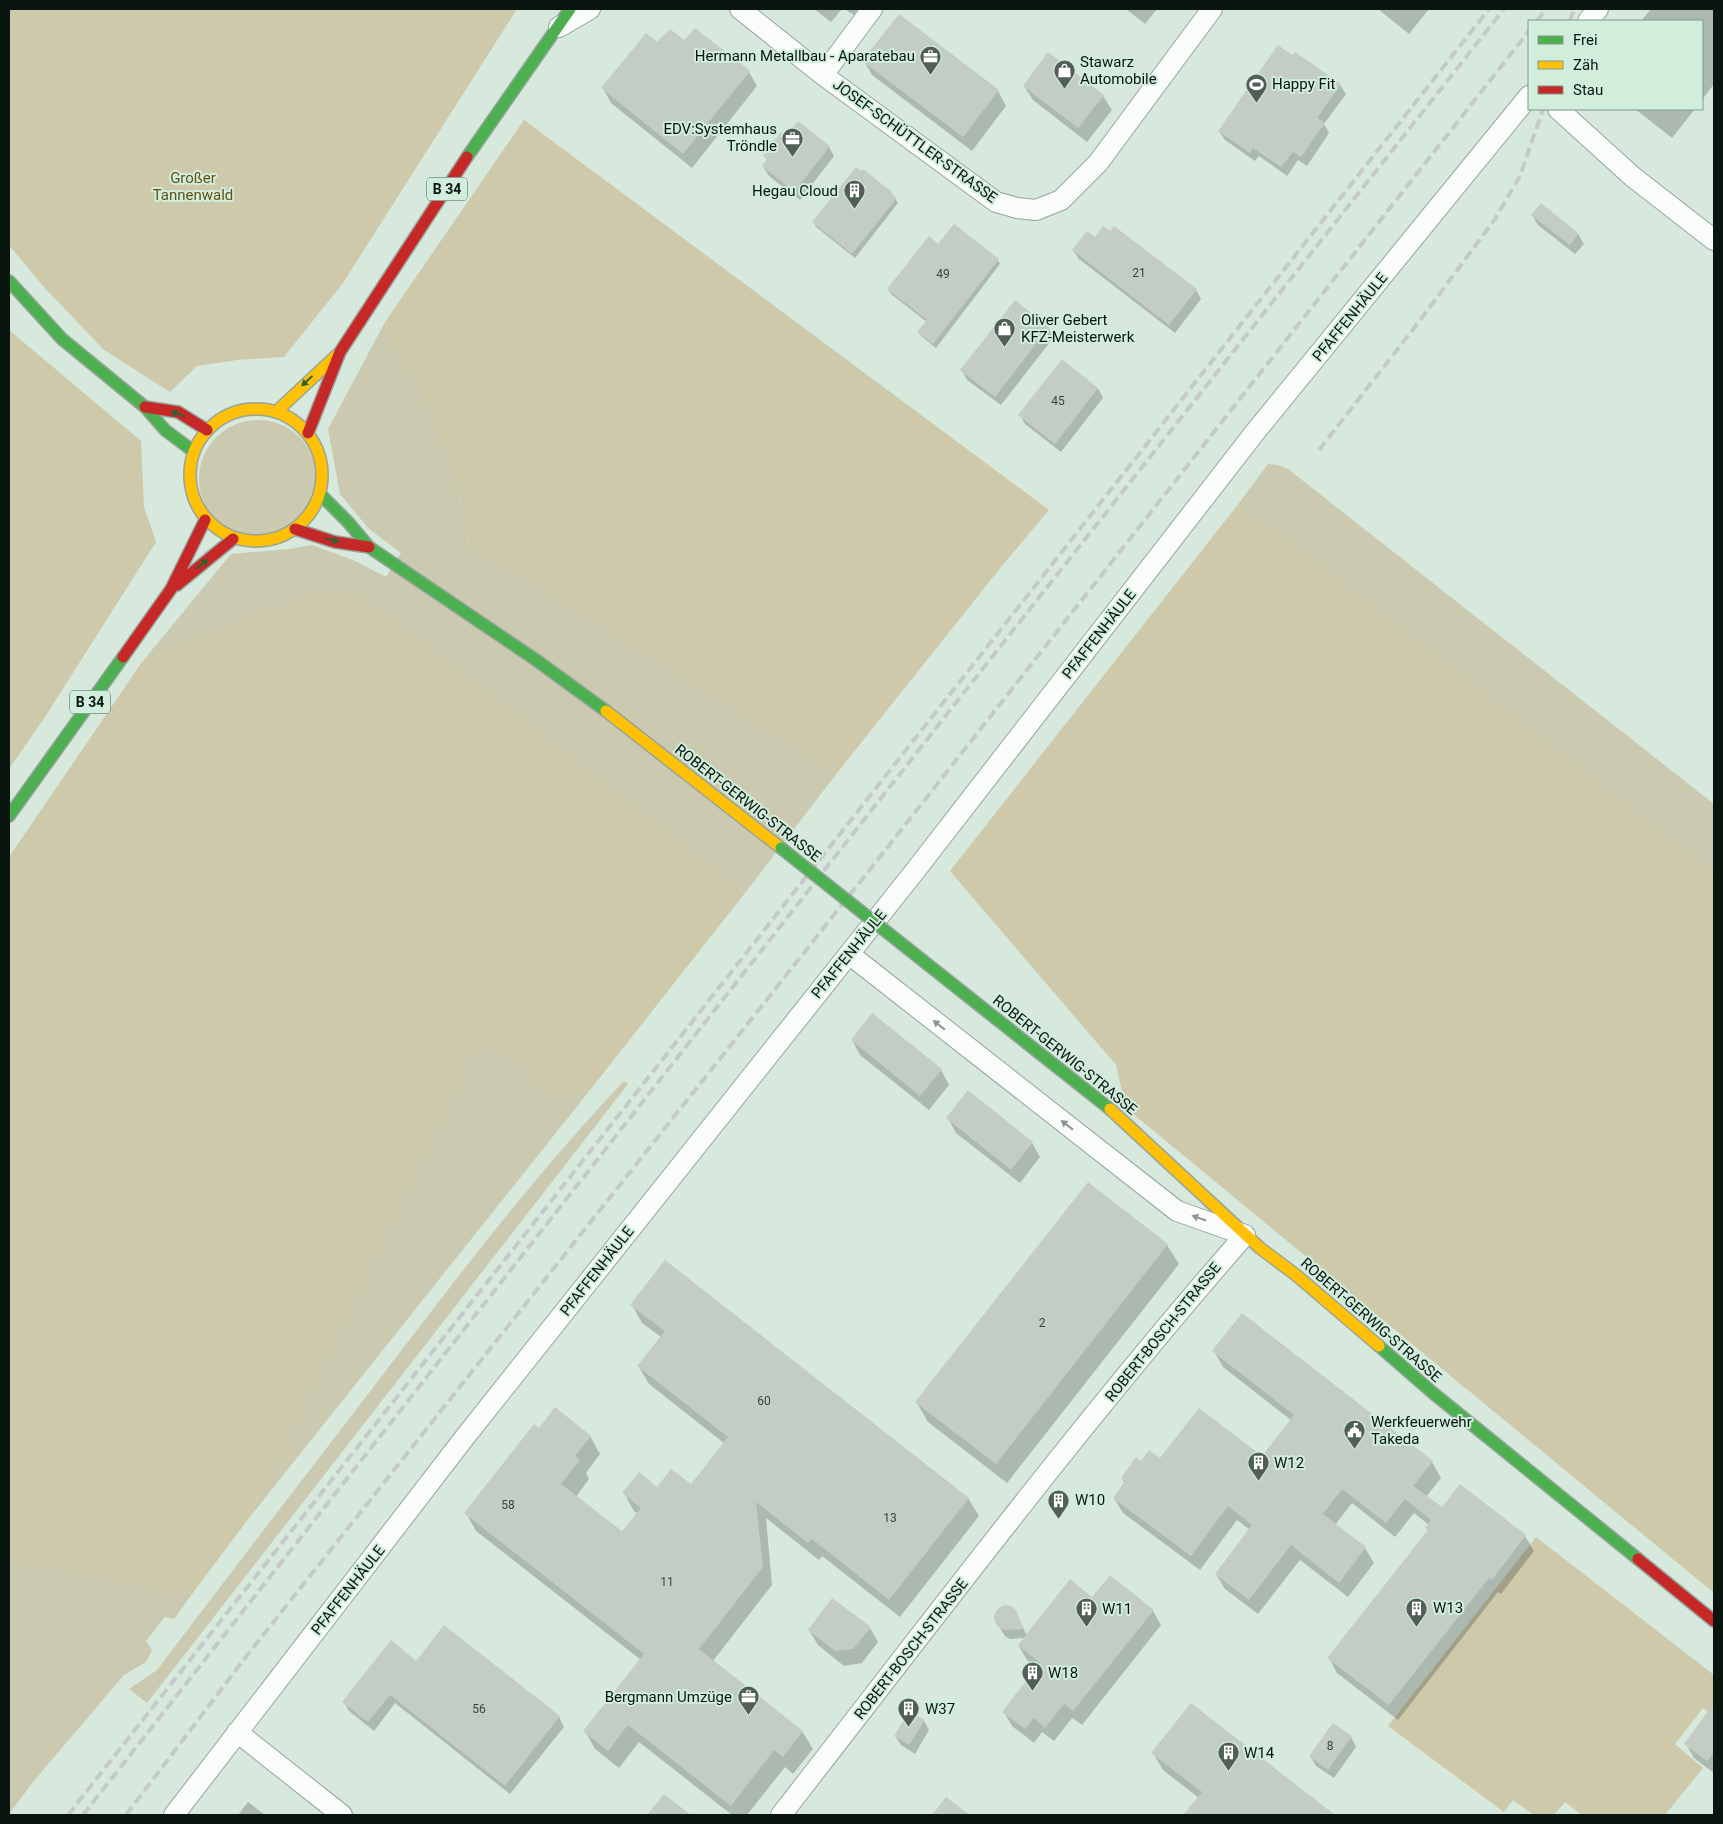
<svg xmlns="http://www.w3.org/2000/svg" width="1723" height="1824" viewBox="0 0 1723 1824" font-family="Roboto,sans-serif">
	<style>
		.green { fill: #cbcab0 }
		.forest { fill: #cdc9aa }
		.shadow { fill: #0003 }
		.building { fill: #c4cdc3 }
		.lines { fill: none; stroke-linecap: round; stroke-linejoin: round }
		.street-casing { stroke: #97a49c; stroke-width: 22 }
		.fast-casing { stroke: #97a49c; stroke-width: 14 }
		.slow-casing { stroke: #97a49c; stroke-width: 14 }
		.jam-casing { stroke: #97a49c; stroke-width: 14 }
		.street { stroke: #f9fcfa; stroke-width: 20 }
		.fast { stroke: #4caf50; stroke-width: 11 }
		.slow { stroke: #ffc107; stroke-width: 11 }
		.jam { stroke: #c62828; stroke-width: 11 }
		.rail { stroke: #c5c9c7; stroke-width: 4; stroke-dasharray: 10 5; stroke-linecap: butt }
		.fast-bridge-casing { stroke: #97a49c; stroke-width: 14; stroke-linecap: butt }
		.fast-bridge { stroke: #4caf50; stroke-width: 11 }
		.oneway { fill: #2c6230 }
		.oneway2 { fill: #8e9490 }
		.labels { text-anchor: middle; stroke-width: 4; stroke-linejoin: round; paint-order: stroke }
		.number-label { font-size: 12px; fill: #39433c }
		.shield { fill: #d1eedc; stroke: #46564c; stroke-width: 1 }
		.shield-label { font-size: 14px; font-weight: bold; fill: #0b150f }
		.poi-label { font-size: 15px; fill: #0b150f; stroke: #d1eedc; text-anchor: start }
		.street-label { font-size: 15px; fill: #0b150f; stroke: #d1eedc }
		.park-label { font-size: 15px; fill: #655016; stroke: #d1eedc }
	</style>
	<rect width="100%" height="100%" fill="#d7e8dd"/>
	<path class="green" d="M385,322L393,345L419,387L454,469L469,545L558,598L837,773L745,893L362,596L332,591L296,600L233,623L142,662L231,554L289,549L312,545L353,560L386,577L401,553L369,529L340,494L328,429Z
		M199 479a59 59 0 1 1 118 0a59 59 0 1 1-118 0Z
		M1268,464L1278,465L1288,469L1714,804V874L1274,530L1236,507Z
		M477,1041L521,1065L550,1097L590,1090L249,1518Z
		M624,1081L628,1084L147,1703L129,1689L157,1670C229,1575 302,1480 375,1385C454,1281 534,1176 624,1081Z
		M9,1560L192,1594L174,1619L165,1617L146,1641L152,1650L146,1662L124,1675L33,1782L9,1814Z"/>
	<path class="forest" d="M9,9H517L343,283L284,357L237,360L197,366L170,392L104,350L43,286L9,245Z
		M524,120L1049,510L1005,562L837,773L558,598L469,545L454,469L419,387L393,345L385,322Z
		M9,330L141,441L144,507L156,542L45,717L9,769Z
		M1236,507L1274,530L1714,874V1593L1126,1108L1116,1065L950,871Z
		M332,591L362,596L745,893L590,1090L550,1097L521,1065L477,1041L249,1518L192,1594L9,1560V857L142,662L233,623L296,600Z
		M1536,1537L1714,1675V1716L1703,1708L1675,1744L1703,1768L1665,1815H1582L1565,1802L1554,1815H1534L1513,1800L1504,1812L1388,1726Z"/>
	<path class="shadow" d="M814,9H842L831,22Z
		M844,9H858L854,15Z
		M1126,9H1157L1145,24Z
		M1378,9H1429L1409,34Z
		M1651,9H1714V84L1702,100V21H1641Z
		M684,42L749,72L757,86L692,168L611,103L603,88L658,44Z
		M864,61L998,91L1006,106L972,151L872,75Z
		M1340,85L1346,94L1324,124L1329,133L1307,166L1298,160L1287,176L1259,156L1255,161L1225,140L1219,131Z
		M1024,86L1103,96L1112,110L1087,142L1033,100Z
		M1635,109H1695L1672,138Z
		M787,138L829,147L834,156L800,200L769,176L763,166L768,161L764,156Z
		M863,171L892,194L898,203L855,258L816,227L814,222Z
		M1532,215L1578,234L1584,244L1575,254L1538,225Z
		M1095,238L1196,290L1201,299L1175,333L1079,259L1073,250Z
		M938,245L998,260L1000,264L936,348L921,336L919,332L927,322L891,294L888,289Z
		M1048,328L1054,337L1001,405L967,380L962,370Z
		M1098,388L1103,398L1061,452L1025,424L1020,415Z
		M852,1040L941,1070L949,1085L929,1110L860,1055Z
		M948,1118L1032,1143L1040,1157L1020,1183L956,1133Z
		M1088,1184L1167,1245L1179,1264L1007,1483L928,1422L917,1403Z
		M632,1305L968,1498L979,1516L900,1617L822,1556L819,1560L766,1518L772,1585L713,1661L802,1731L813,1749L793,1774L785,1767L747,1815H732L639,1742L619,1768L595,1749L585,1731L641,1660L476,1531L466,1513L539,1429L590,1436L600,1454L586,1473L589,1479L576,1497L622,1533L638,1514L634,1511L624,1493L691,1486L724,1443L649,1384L639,1367L661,1337L642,1323Z
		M1214,1351L1432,1462L1441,1478L1426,1497L1442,1509L1460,1485L1525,1536L1534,1551L1501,1594L1498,1592L1398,1720L1337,1673L1329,1658L1428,1531L1427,1528L1429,1525L1414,1513L1395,1537L1352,1503L1335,1525L1365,1548L1374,1563L1348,1597L1300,1560L1258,1614L1225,1589L1216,1574L1250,1530L1237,1520L1200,1570L1123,1513L1114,1498L1125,1484L1122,1478L1142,1463L1161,1460L1262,1458L1291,1420L1223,1367Z
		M1092,1599L1153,1611L1161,1625L1082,1725L1072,1718L1054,1741L1042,1732L1034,1743L1012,1726L1004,1712L1038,1668L1027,1660L1019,1646L1025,1638L1010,1639L1005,1636L996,1622L1015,1611L1027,1636Z
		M870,1628L878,1642L862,1663L844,1666L818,1645L809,1630Z
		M417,1663L559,1717L564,1727L510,1794L395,1703L374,1731L349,1711L344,1702Z
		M1191,1704L1333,1815H1185L1199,1798L1163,1770L1153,1753Z
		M1706,1717L1714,1723V1773L1694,1758L1686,1744Z
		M924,1721L929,1730L915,1754L901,1745L895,1736Z
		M1351,1737L1356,1747L1334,1778L1316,1766L1310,1756Z
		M248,1802L265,1815H238Z"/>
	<path class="building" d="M899,14L999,90L963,137L862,61Z
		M695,28L750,71L683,154L601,88L646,33L657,42L670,29L684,40Z
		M1278,45L1292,55L1295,52L1341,84L1317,118L1325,123L1301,157L1293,152L1281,167L1253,148L1250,153L1218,131Z
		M1048,52L1104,95L1078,128L1023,86Z
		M798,121L830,146L794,192L762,166L767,159L763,156L781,132L786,136Z
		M856,167L862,171L863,169L893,193L891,194L897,198L852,254L812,222Z
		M1541,203L1579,234L1570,245L1531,215Z
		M954,224L999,259L933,344L917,332L927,320L887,289L929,236L938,244Z
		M1103,226L1110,231L1114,226L1197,289L1169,325L1072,250L1087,231L1095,237Z
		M1015,300L1049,327L995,397L960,370Z
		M1062,359L1098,388L1055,444L1018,415Z
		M872,1013L942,1069L920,1096L851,1040Z
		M968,1090L1033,1142L1011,1170L946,1118Z
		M1088,1182L1168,1244L996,1464L915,1402Z
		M665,1260L969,1498L889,1600L812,1539L808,1543L756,1502L763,1567L699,1649L803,1731L783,1757L774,1750L731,1806L628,1725L608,1751L583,1731L644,1654L464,1513L534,1424L539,1428L555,1407L591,1436L575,1456L580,1460L561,1484L622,1531L641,1508L622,1493L639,1472L657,1487L671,1469L691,1484L728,1437L637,1366L665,1331L630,1305Z
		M1242,1313L1433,1461L1413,1486L1442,1507L1460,1484L1526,1535L1492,1580L1489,1578L1389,1705L1327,1658L1428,1530L1425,1528L1431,1520L1405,1499L1386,1523L1342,1489L1323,1514L1366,1547L1339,1583L1291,1545L1249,1600L1215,1574L1252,1525L1228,1506L1191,1556L1113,1498L1125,1481L1121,1478L1136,1457L1141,1461L1149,1450L1160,1458L1199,1408L1262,1456L1294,1415L1212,1351Z
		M1110,1575L1154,1610L1073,1711L1064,1704L1045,1728L1034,1718L1025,1729L1002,1712L1040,1663L1018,1645L1070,1579L1092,1597Z
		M832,1598L871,1627L853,1649L835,1651L808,1630Z
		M1005,1605L1011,1606L1016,1610L1024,1629L1003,1630L998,1627L995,1622L994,1617L996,1611L1000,1607Z
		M444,1625L560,1716L505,1786L390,1695L368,1722L342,1702L391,1640L416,1661Z
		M1191,1703L1335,1815H1183L1202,1792L1151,1753Z
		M1714,1703V1752L1707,1761L1684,1744Z
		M909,1711L925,1720L909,1745L894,1736Z
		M1333,1723L1352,1736L1328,1770L1309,1756Z
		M664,1794L691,1815H647Z
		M946,1797L970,1815H932Z"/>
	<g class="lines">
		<defs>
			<path id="street" d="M740,9L823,75L996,202L1017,208L1036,210L1061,200L1098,163L1212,9
				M1588,21L1598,9
				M559,27L590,9
				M823,75L872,9
				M1558,109L1633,177L1714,240
				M237,1732L342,1815
				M174,1815L465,1437L915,871L1256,431L1529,96
				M781,1815C933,1620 1082,1421 1245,1235L1177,1211L849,954"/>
			<path id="fast" d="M467,157L570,9
				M9,281L62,339L145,407L165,430L193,451
				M320,494L348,522L369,547L536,660L606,711
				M9,816L123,657
				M907,948L1110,1109
				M1379,1346L1433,1393L1638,1559"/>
			<path id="slow" d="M190 475a66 66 0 1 1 132 0a66 66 0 1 1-132 0Z
				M276,412L337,355
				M606,711L781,848
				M1110,1109L1260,1248L1296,1275L1379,1346"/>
			<path id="jam" d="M145,407L178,412L207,430
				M308,433L340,352L467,157
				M295,529L335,542L369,547
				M177,585L233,539
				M123,657L171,589L205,520
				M1638,1559L1714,1621"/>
		</defs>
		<use href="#street" class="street-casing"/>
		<use href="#fast" class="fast-casing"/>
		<use href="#slow" class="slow-casing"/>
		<use href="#jam" class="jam-casing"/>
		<use href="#street" class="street"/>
		<use href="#fast" class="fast"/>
		<use href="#slow" class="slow"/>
		<use href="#jam" class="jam"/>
		<path class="rail" d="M1537,21L1546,9
			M1570,21L1574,9
			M1319,450L1418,323L1495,219L1520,176L1543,109
			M68,1815L1489,9
			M83,1815L947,714L1504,9
			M126,1815L245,1658L898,834L1529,31"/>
		<defs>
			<path id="fast-bridge" d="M781,848L907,948"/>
		</defs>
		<use href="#fast-bridge" class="fast-bridge-casing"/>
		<use href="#fast-bridge" class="fast-bridge"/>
	</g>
	<defs><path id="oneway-solid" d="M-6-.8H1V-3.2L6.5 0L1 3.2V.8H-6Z" transform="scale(1.25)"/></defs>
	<g class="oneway">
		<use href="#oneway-solid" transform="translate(307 381) rotate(137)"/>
		<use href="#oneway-solid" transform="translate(178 414) rotate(-159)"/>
		<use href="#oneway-solid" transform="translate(332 540) rotate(15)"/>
		<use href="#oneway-solid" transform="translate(202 564) rotate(-39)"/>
	</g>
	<g class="oneway2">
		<use href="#oneway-solid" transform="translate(939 1025) rotate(-142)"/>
		<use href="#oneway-solid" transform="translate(1067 1125) rotate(-142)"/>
		<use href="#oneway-solid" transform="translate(1199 1218) rotate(-161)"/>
	</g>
	<defs>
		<symbol id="office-pin" viewBox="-11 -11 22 30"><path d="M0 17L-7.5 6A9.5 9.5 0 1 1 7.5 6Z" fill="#525f57" stroke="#d1eedc"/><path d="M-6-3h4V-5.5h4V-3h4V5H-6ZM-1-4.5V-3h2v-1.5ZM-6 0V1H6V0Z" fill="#fff"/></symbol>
		<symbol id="shop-pin" viewBox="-11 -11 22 30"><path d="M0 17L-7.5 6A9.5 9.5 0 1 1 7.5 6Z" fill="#525f57" stroke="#d1eedc"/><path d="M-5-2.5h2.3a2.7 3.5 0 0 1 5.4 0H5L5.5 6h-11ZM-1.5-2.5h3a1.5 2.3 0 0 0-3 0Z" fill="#fff"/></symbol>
		<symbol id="stadium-pin" viewBox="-11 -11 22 30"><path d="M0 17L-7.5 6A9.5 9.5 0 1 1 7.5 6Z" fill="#525f57" stroke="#d1eedc"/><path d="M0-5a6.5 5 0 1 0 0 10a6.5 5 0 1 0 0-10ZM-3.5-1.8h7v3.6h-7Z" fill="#fff"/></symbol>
		<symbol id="building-pin" viewBox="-11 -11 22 30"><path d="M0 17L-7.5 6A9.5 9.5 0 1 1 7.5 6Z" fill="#525f57" stroke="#d1eedc"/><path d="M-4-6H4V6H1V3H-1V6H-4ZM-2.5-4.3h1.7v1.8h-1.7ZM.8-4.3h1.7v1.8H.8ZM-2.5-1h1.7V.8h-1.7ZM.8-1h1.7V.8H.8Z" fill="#fff"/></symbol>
		<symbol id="civic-pin" viewBox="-11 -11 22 30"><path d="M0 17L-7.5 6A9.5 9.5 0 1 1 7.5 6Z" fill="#525f57" stroke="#d1eedc"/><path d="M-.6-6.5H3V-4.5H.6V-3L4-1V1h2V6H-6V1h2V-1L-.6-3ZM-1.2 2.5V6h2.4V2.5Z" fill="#fff"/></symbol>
	</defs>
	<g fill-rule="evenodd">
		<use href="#office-pin" x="918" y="44" width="25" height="34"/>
		<use href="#shop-pin" x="1052" y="58" width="25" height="34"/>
		<use href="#stadium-pin" x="1244" y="72" width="25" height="34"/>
		<use href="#office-pin" x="780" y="126" width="25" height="34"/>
		<use href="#building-pin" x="842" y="178" width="25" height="34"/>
		<use href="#shop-pin" x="992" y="316" width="25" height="34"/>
		<use href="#civic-pin" x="1342" y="1418" width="25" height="34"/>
		<use href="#building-pin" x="1246" y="1450" width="25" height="34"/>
		<use href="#building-pin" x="1046" y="1488" width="25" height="34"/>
		<use href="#building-pin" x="1404" y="1596" width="25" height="34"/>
		<use href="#building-pin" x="1074" y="1596" width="25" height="34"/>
		<use href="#building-pin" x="1020" y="1660" width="25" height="34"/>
		<use href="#office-pin" x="736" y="1684" width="25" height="34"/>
		<use href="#building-pin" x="896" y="1696" width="25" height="34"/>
		<use href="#building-pin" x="1216" y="1740" width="25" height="34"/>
	</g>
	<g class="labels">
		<g class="number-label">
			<text x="1139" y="277">21</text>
			<text x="943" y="278">49</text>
			<text x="1058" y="405">45</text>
			<text x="1042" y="1327">2</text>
			<text x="764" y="1405">60</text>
			<text x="508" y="1509">58</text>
			<text x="890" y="1522">13</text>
			<text x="667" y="1586">11</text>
			<text x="479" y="1713">56</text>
			<text x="1330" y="1750">8</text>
		</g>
		<g class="shield">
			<rect x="427" y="177.5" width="40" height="23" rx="4"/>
			<rect x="70" y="690.5" width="40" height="23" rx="4"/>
		</g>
		<g class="shield-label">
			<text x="447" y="194">B 34</text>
			<text x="90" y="707">B 34</text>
		</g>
		<g class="poi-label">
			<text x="915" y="61" text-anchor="end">Hermann Metallbau - Aparatebau</text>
			<text x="1080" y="67">Stawarz<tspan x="1080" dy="17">Automobile</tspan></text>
			<text x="1272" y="89">Happy Fit</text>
			<text x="777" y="134" text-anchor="end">EDV:Systemhaus<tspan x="777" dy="17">Tröndle</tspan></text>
			<text x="838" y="196" text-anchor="end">Hegau Cloud</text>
			<text x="1021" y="325">Oliver Gebert<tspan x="1021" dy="17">KFZ-Meisterwerk</tspan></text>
			<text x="1371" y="1427">Werkfeuerwehr<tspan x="1371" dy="17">Takeda</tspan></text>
			<text x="1274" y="1468">W12</text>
			<text x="1075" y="1505">W10</text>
			<text x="1433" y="1613">W13</text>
			<text x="1102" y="1614">W11</text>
			<text x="1048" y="1678">W18</text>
			<text x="732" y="1702" text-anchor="end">Bergmann Umzüge</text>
			<text x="925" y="1714">W37</text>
			<text x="1244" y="1758">W14</text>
		</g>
		<g class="street-label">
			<text transform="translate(915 141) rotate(36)" y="5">JOSEF-SCHÜTTLER-STRASSE</text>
			<text transform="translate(1350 317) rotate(-51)" y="5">PFAFFENHÄULE</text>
			<text transform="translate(1099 634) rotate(-52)" y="5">PFAFFENHÄULE</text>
			<text transform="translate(748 803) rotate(38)" y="5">ROBERT-GERWIG-STRASSE</text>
			<text transform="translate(849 954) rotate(-51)" y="5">PFAFFENHÄULE</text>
			<text transform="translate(1065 1055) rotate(39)" y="5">ROBERT-GERWIG-STRASSE</text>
			<text transform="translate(597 1271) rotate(-52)" y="5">PFAFFENHÄULE</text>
			<text transform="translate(1371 1320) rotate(41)" y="5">ROBERT-GERWIG-STRASSE</text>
			<text transform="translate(1163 1332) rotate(-51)" y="5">ROBERT-BOSCH-STRASSE</text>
			<text transform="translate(348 1590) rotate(-52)" y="5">PFAFFENHÄULE</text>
			<text transform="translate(911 1649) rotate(-52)" y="5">ROBERT-BOSCH-STRASSE</text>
		</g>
		<g class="park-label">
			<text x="193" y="183">Großer<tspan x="193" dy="17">Tannenwald</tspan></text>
		</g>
	</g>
	<rect width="1723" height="1824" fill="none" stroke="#0b150f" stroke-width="20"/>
	<rect x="1528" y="20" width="175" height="90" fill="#d1eedc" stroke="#82978a"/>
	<rect x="1538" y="36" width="25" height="8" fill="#4caf50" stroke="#82978a"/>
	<text x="1573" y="45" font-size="15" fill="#0b150f">Frei</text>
	<rect x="1538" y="61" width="25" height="8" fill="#ffc107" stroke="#82978a"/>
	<text x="1573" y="70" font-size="15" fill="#0b150f">Zäh</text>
	<rect x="1538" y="86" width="25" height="8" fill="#c62828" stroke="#82978a"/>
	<text x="1573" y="95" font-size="15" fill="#0b150f">Stau</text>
</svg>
